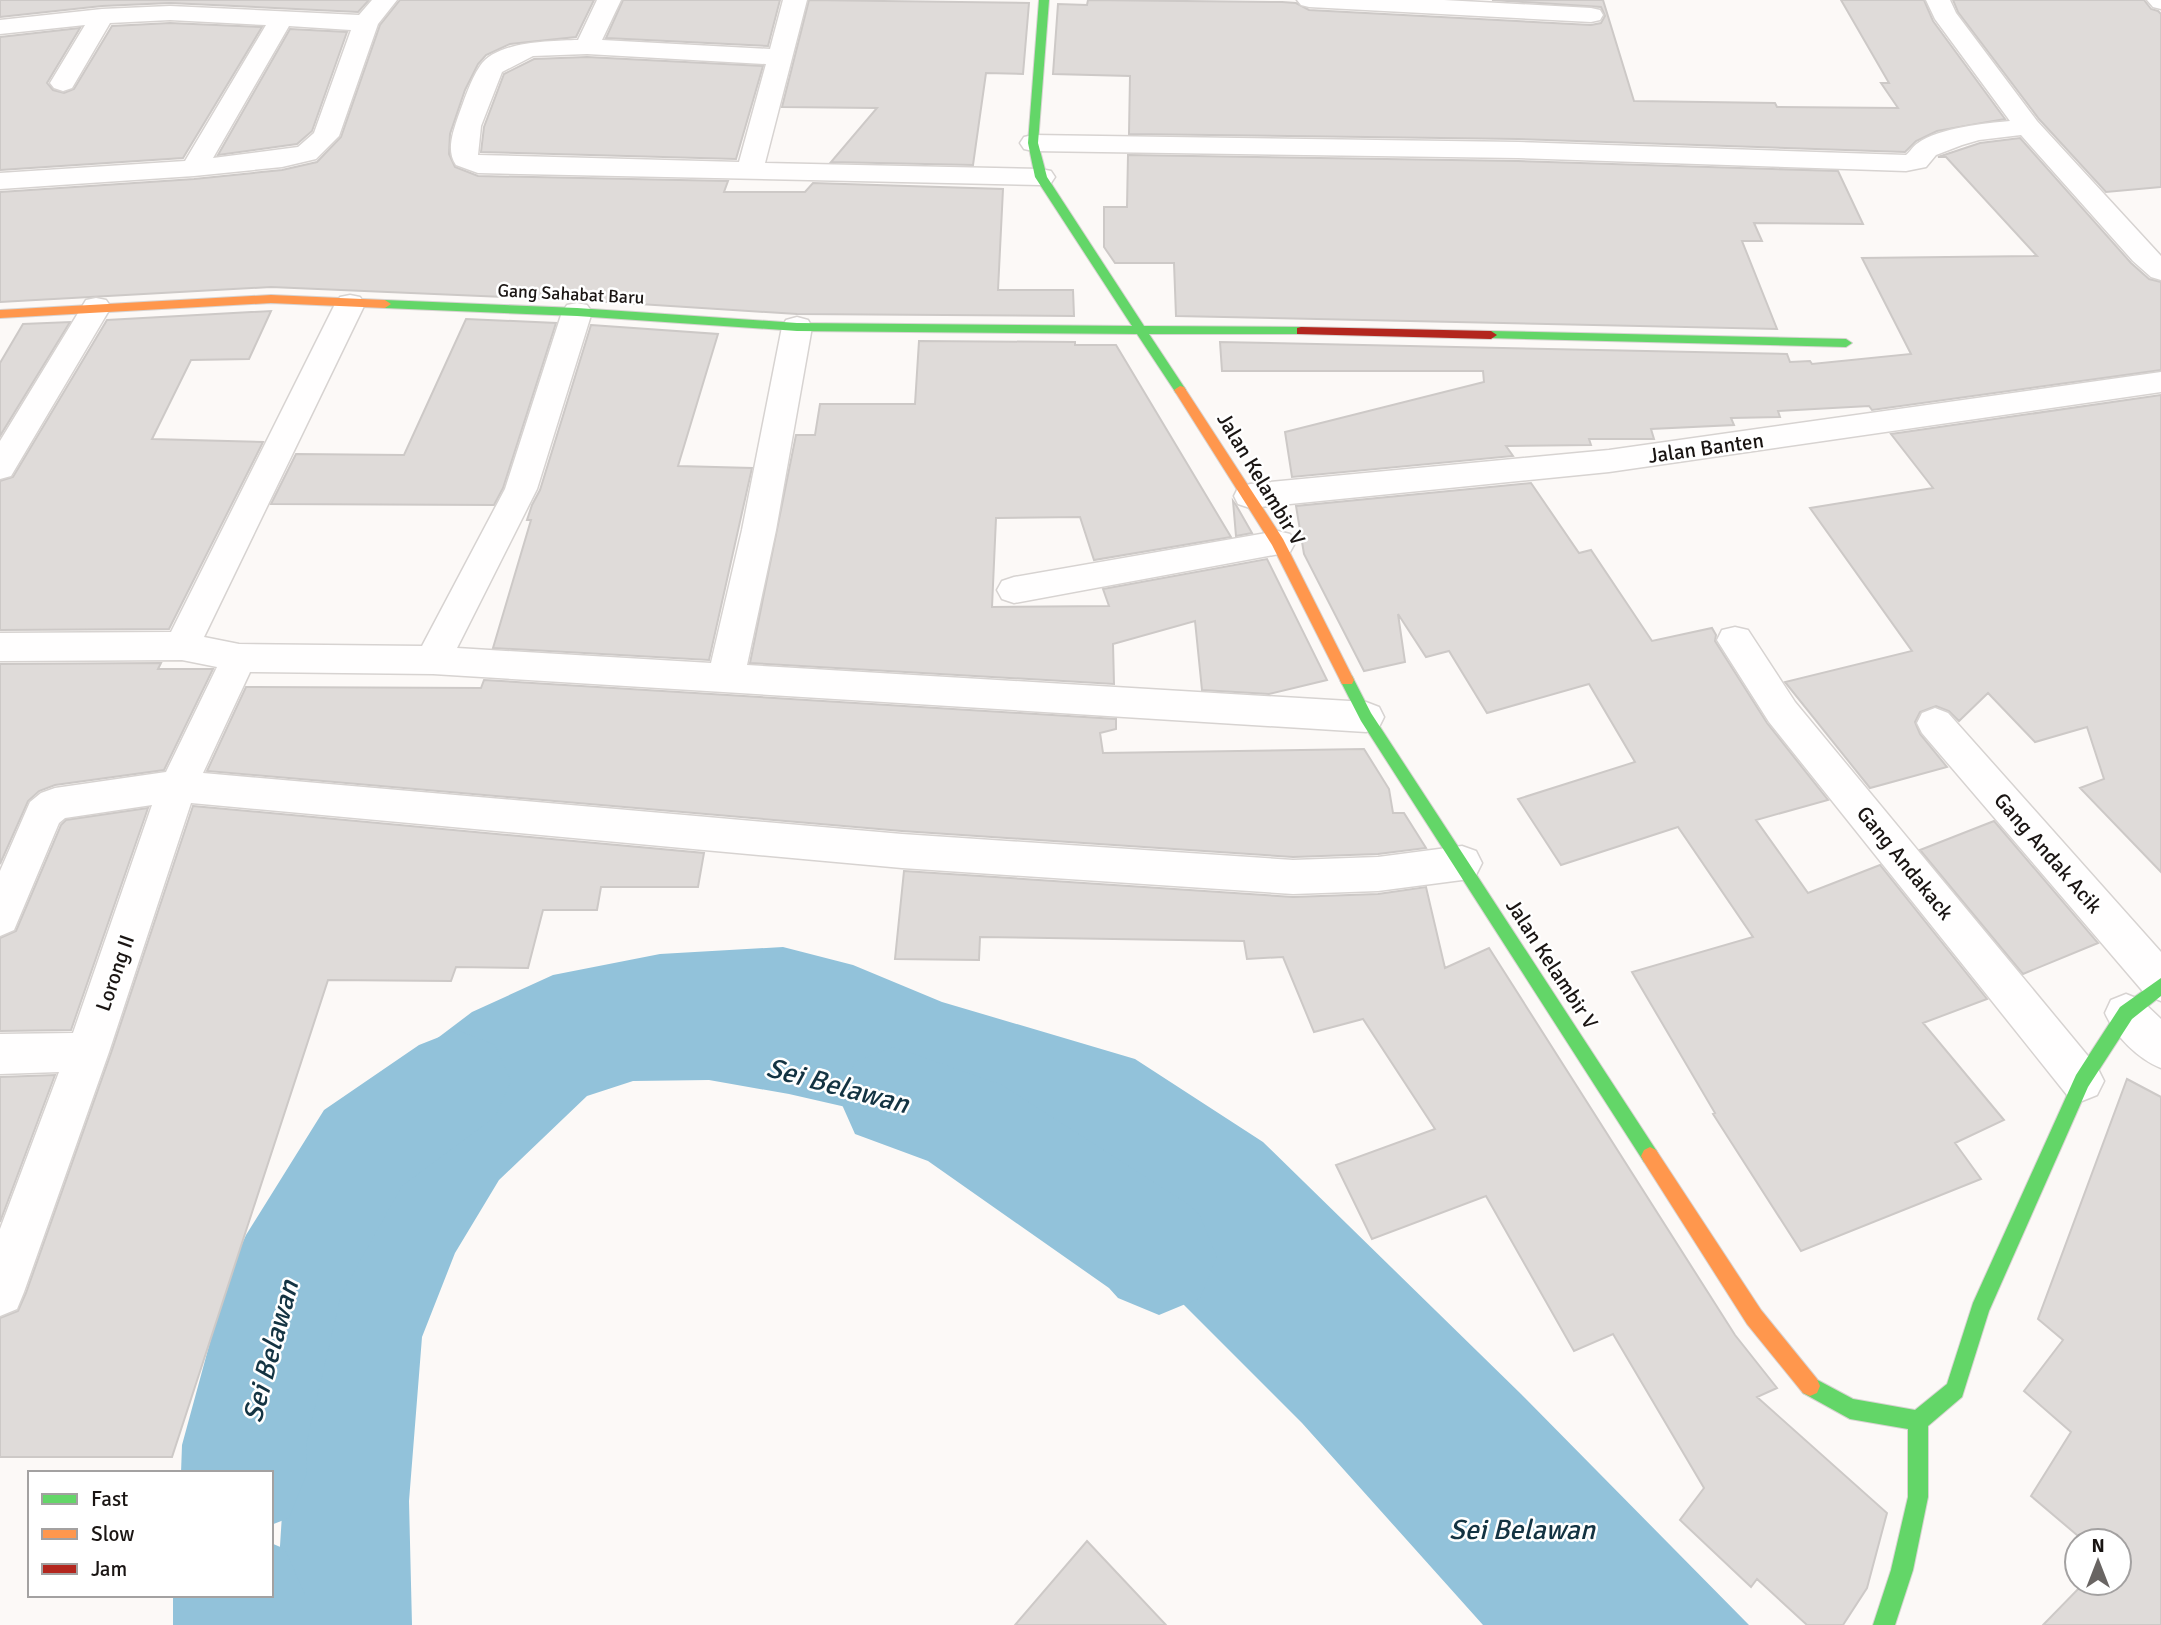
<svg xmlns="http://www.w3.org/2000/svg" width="2161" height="1625" viewBox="0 0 2161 1625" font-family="Signika,sans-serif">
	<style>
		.water { fill: #92c2da }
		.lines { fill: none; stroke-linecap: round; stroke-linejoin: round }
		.river { fill: #92c2da; fill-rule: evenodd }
		.building { fill: #dfdbd9; stroke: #cdc9c7; stroke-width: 2 }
		.street-casing { stroke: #d7d3d1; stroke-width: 3 }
		.fast-casing { stroke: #d7d3d1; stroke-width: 2 }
		.slow-casing { stroke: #d7d3d1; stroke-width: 2 }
		.jam-casing { stroke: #d7d3d1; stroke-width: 2 }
		.street { fill: #fffefe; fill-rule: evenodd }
		.fast { fill: #63d668; fill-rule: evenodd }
		.slow { fill: #ff974d; fill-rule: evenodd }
		.jam { fill: #b3261e; fill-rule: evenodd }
		.labels { text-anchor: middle; stroke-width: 5; stroke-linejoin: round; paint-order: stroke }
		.far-street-label { font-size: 18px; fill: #1a1513; stroke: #fff }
		.street-label { font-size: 21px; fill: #1a1513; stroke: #fff }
		.near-water-label { font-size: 28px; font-style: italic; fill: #133342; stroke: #fff }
	</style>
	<rect width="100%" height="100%" fill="#fcf9f7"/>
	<path class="water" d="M783,947L853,965L942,1002L1135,1059L1263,1142L1521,1394L1749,1625H1483L1302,1423L1129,1250L1027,1161L907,1121L789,1094L709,1080L633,1081L587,1096L499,1180L455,1253L422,1337L409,1501L412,1625H275L285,1467L296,1352L366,1122L398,1068L472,1012L553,975L660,954Z"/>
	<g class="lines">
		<path class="river" d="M457,1030L495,1045L511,1081L495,1117L402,1186L341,1295L306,1445L307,1473L289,1518L271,1525V1473H181L182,1445L228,1276L246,1235L324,1110L419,1045Z
			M894,1047L1002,1085L1191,1206L1200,1216L1217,1257L1200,1298L1159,1315L1118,1298L1109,1288L928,1161L855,1134L839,1098L855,1062Z
			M271,1543L285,1549L305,1595V1625H173V1595H271Z"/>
	</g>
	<path class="building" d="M0,0H369L358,12L170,3L102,6L0,17Z
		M400,0H594L576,37L510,44L486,55L478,64L465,90L450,134L449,154L455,167L478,176L728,181L724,192H805L813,183L1003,189L998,290H1073L1074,316L797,314L577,300L271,287L0,302V192L194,179L282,170L317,162L341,137L380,25Z
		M623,0H780L768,46L606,38Z
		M809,0L1029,3L1023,74L986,73L973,165L831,162L877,108L782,107Z
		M1088,0L1282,2L1296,3L1309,10L1591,25L1601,23L1605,16L1601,7L1492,0H1603L1634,101L1775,103L1777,107L1898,108L1881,83H1889L1841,0H1924L1933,21L2005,119L1937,131L1916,141L1905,152L1518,139L1129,134L1130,76L1053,74L1058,4L1087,5Z
		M1953,0H2144L2151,9L2158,11L2161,14V187L2106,192L2039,119L1958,12Z
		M170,23L262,27L183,158L0,170V37L80,28L47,83L53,90L64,93L74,89L112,26Z
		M290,29L347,32L312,131L297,144L218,155Z
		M587,57L763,66L736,159L481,152L484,127L504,74L534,59Z
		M2020,138L2131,263L2149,279L2161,282V370L1872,410L1869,406L1778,411L1780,417L1731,418L1734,425L1651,429L1654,439H1589L1591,445L1506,446L1513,456L1292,477L1285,432L1484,382L1483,371H1222L1220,342L1787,354L1790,362L1810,361L1812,364L1911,354L1862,258L2037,256L1946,157H1938L1980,143Z
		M1128,155L1518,161L1838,171L1863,224L1754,223L1762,241H1742L1777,329L1176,316L1174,263H1115L1104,247V207H1127Z
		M271,311L249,359L191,360L152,439L263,442L169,629L0,630V481L13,477L107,320Z
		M466,319L556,323L503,488L494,505L271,504L296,454L404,455Z
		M70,322L0,436V363L23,324Z
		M591,325L718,334L678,466L752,468L709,660L493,648L531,520H527L532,505L540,490Z
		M919,341L1075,342V345H1116L1231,537L1094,560L1080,517L996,518L992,607L1109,606L1103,589L1267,559L1327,680L1269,694L1202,690L1195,621L1113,644L1114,684L750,663L796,435H815L820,404H915Z
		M2161,395V872L2080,788L2104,779L2087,727L2035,742L1988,693L1959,721L1949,711L1936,706L1920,712L1915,722L1920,734L1947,767L1870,788L1785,682L1912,651L1810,508L1933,488L1891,434Z
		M1531,483L1579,553L1591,550L1652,641L1712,628L1716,635L1715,641L1767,723L1828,800L1756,820L1808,893L1880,865L1987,999L1923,1023L2004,1120L1955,1143L1981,1179L1801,1251L1713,1114L1715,1113L1632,972L1753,937L1678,827L1561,865L1518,799L1635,762L1589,684L1487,713L1449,651L1426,657L1398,614L1405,662L1364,671L1304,554L1296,506Z
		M1233,501L1236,505L1252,533L1236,536Z
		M161,663L158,669H213L164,770L55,785L39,791L28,801L0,864V664Z
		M484,680L1116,719V729L1100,733L1103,753L1364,749L1389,789L1393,813H1404L1426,848L1378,854L1293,857L902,831L207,771L246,687L481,688Z
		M193,806L704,853L698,887H601L597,910H543L528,968L456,967L451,981L328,980L172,1457H0V1318L18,1311L26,1293L111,1053Z
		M148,808L71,1030L0,1031V938L16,931L61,825L66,820Z
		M1994,821L2098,943L2023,974L1920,850Z
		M904,871L1293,897L1378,894L1426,887L1445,968L1489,948L1735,1335L1777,1388L1757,1397L1887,1513L1867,1588L1843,1625H1807L1757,1579L1751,1587L1680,1520L1704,1488L1613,1334L1574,1351L1486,1196L1372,1239L1336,1165L1435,1129L1363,1019L1314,1032L1283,957L1247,959L1244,941L980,937L979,960L895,959Z
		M55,1075L0,1222V1077Z
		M2127,1079L2161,1097V1625H2043L2084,1583H2119V1541H2084L2031,1496L2071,1432L2024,1391L2063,1340L2038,1319Z
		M1087,1541L1166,1625H1015Z"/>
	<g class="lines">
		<defs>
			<path id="street" d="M372,0H397L378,24L339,136L316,159L282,167L194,176L0,189V173L185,161L266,25L170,20L110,23L72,88L63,91L54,88L50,83L85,25L0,34V20L102,9L170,6L359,15ZM289,26L351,30L314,133L298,147L213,158Z
				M597,0H621L602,40L770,49L783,0H807L765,163L1041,169L1051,171L1055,177L1051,183L1041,185L478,173L456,165C446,151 453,132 458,117C464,101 470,81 480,66C496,41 551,41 578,40ZM587,54L766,64L739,162L478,155L481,126L502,72L533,56Z
				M1297,0H1444L1591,8L1600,10L1603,15L1600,20L1591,22L1309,7L1301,5Z
				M1926,0H1950L1956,13L2037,121L2161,256V280L2151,277L2133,261L2021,135L1979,140L1962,145L1936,155L1926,167L1906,171L1518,158L1033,151L1024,149L1020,143L1024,137L1033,135L1518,142L1906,155C1910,152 1913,146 1918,143C1939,128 1985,123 2010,121L1935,19Z
				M2147,0H2161V9L2153,7Z
				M350,295L360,297L365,304L204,637L239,644L422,646L505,489L562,312L567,305L577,303L587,305L592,312L537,489L457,648L711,663L742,530L782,327L786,320L797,317L808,320L812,327L776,530L747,665L1366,702L1379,707L1384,717L1379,727L1366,732L433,674L250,672L203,773L902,834L1293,860L1378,857L1462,846L1476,851L1482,863L1476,875L1462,880L1378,891L1293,894L902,868L191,803L109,1052L24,1292L17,1309L0,1316V1229L59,1072L0,1074V1034L73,1033L152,805L65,818L59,823L14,930L0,936V871L30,802L41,793L55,788L166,772L217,667L182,660L0,661V633L171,632L335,304L340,297Z
				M96,298L106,300L111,307L11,476L0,479V441L86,300Z
				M2161,372V392L1609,472L1250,508L1238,504L1234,496L1238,488L1250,484L1609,450Z
				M1278,531L1290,534L1295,543L1290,552L1014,603L1002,599L997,590L1002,581L1014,577Z
				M1735,627L1748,630L1795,702L2097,1067L2104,1081L2097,1095L2082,1101L2067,1095L1769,722L1717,640L1722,630Z
				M1935,708L1948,713L2161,952V1001L2146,995L1922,733L1917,723L1922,713Z
				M2126,994L2141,1000L2161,1019V1068C2138,1059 2115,1036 2105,1013L2111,1000Z"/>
			<path id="fast" d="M1039,0H1049L1038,143L1047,177L1144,326L1301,327L1305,328V334H1149L1186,390L1180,394L1176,393L1137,334L797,331L577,316L385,308L379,304L385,300L577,308L797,323L1132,326L1035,177L1028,143Z
				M1491,331L1846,339L1852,343L1846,347L1487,338V332Z
				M1347,674L1352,676L1371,713L1656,1150L1659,1156L1656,1162L1650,1165L1644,1162L1361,721L1340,680Z
				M2161,978V996L2132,1019L2088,1087L1989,1311L1962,1397L1928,1426V1497L1913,1570L1895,1625H1873L1891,1570L1908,1497V1429L1850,1419L1803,1393L1800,1386L1803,1379L1810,1376L1853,1399L1915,1410L1947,1384L1973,1303L2076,1075L2120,1007Z"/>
			<path id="slow" d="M271,295L385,300L391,304L385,308L271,303L0,318V310Z
				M1180,386L1184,387L1283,539L1354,680L1352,684H1342L1272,545L1174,390Z
				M1650,1147L1656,1150L1761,1310L1817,1379L1820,1386L1817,1393L1810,1396L1803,1393L1747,1324L1644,1162L1641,1156L1644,1150Z"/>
			<path id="jam" d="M1301,327L1491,331L1497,335L1491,339L1297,334V328Z"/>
		</defs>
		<use href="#street" class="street-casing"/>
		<use href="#fast" class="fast-casing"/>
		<use href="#slow" class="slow-casing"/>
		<use href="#jam" class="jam-casing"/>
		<use href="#street" class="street"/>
		<use href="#fast" class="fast"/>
		<use href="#slow" class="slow"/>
		<use href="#jam" class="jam"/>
	</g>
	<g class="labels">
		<g class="far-street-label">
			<text transform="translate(571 294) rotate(3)" y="6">Gang Sahabat Baru</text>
		</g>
		<g class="street-label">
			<text transform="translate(1706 448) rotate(-8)" y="7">Jalan Banten</text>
			<text transform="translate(1261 479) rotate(59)" y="7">Jalan Kelambir V</text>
			<text transform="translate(2048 853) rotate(49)" y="7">Gang Andak Acik</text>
			<text transform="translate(1905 863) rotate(51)" y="7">Gang Andakack</text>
			<text transform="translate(1552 964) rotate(57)" y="7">Jalan Kelambir V</text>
			<text transform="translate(115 973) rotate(-71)" y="7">Lorong II</text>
		</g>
		<g class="near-water-label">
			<text transform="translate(838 1085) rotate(15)" y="10">Sei Belawan</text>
			<text transform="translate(270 1351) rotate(-75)" y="10">Sei Belawan</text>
			<text x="1522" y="1539">Sei Belawan</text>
		</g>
	</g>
	<rect x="28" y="1471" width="245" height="126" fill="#ffffff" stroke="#a3a1a1" stroke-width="2"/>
	<rect x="42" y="1494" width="35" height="10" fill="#63d668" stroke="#a3a1a1" stroke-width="2"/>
	<text x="91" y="1506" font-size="21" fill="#1a1513">Fast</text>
	<rect x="42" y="1529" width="35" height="10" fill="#ff974d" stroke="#a3a1a1" stroke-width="2"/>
	<text x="91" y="1541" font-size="21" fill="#1a1513">Slow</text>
	<rect x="42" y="1564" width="35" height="10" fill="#b3261e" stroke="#a3a1a1" stroke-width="2"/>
	<text x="91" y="1576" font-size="21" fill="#1a1513">Jam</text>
	<g transform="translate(2098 1562)"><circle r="33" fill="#ffffff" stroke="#a3a1a1" stroke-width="2"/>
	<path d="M0-5L12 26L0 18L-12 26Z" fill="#696563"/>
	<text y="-10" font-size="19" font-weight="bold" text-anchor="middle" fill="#1a1513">N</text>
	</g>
</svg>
